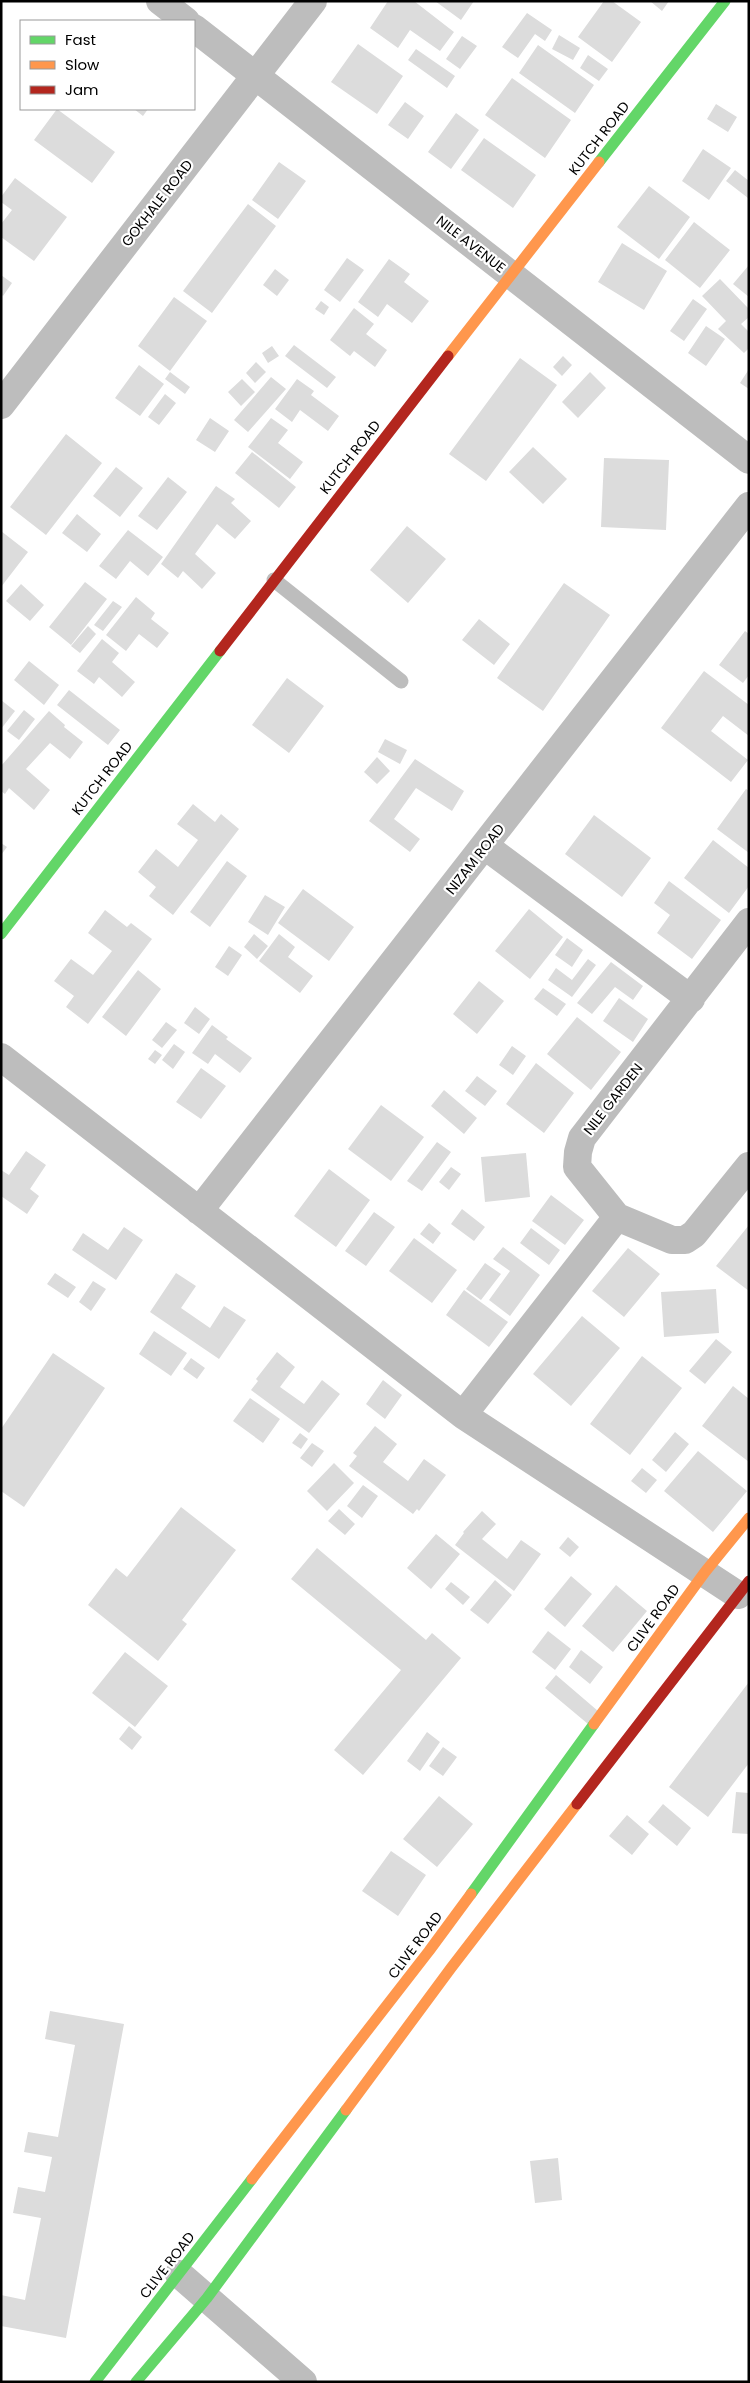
<svg xmlns="http://www.w3.org/2000/svg" width="750" height="2383" viewBox="0 0 750 2383" font-family="Poppins,sans-serif">
	<style>
		.building { fill: #dcdcdc }
		.lines { fill: none; stroke-linecap: round; stroke-linejoin: round }
		.lane { stroke: #bdbdbd; stroke-width: 15 }
		.street { stroke: #bdbdbd; stroke-width: 28 }
		.fast { stroke: #63d668; stroke-width: 11 }
		.slow { stroke: #ff974d; stroke-width: 11 }
		.jam { stroke: #b3261e; stroke-width: 11 }
		.labels { text-anchor: middle; stroke-width: 4.5; stroke-linejoin: round; paint-order: stroke }
		.street-label { font-size: 14px; fill: #000; stroke: #fff }
	</style>
	<rect width="100%" height="100%" fill="#fff"/>
	<path class="building" d="M388,1H414L454,32L440,51L410,30L398,48L370,28Z
		M435,1H474L461,20Z
		M604,1H612L641,22L612,62L578,37Z
		M650,1H669L662,11Z
		M527,13L552,30L545,41L535,34L518,58L502,47Z
		M559,35L580,48L573,60L552,49Z
		M462,36L477,46L460,69L446,59Z
		M358,44L403,76L377,114L331,82Z
		M538,45L594,85L575,113L519,73Z
		M416,49L455,76L447,88L408,60Z
		M588,55L608,69L599,81L580,68Z
		M512,78L571,120L545,158L485,115Z
		M405,102L424,116L408,139L388,125Z
		M716,104L737,117L728,132L707,119Z
		M57,109L115,152L92,183L34,140Z
		M134,109H148L143,116Z
		M456,113L479,130L451,169L428,152Z
		M484,138L536,175L513,208L461,170Z
		M703,149L731,168L709,200L682,181Z
		M279,162L306,181L278,219L252,200Z
		M735,170L749,181L748,198L726,181Z
		M15,178L67,217L34,261L1,237V224L12,210L1,202V197Z
		M649,186L690,217L659,259L617,227Z
		M248,204L276,226L212,313L183,291Z
		M694,222L730,250L700,288L665,260Z
		M622,243L667,271L644,310L598,282Z
		M347,258L364,270L340,302L324,290Z
		M389,259L410,274L404,282L429,301L412,323L387,304L378,317L358,302Z
		M749,265V297L733,284Z
		M275,269L289,280L277,296L263,285Z
		M1,275L12,283L3,296L1,294Z
		M720,279L749,309V317L741,324L749,332V348L744,353L718,329L726,321L702,296Z
		M174,297L207,321L170,371L138,346Z
		M693,299L707,309L684,341L670,331Z
		M321,301L329,307L324,315L315,309Z
		M354,308L374,324L366,334L387,350L375,367L354,351L350,356L330,340Z
		M706,326L725,339L706,366L688,353Z
		M294,345L336,377L327,388L285,356Z
		M272,346L279,356L268,363L262,353Z
		M563,356L572,365L562,376L553,367Z
		M520,358L557,385L486,481L449,454Z
		M256,362L266,372L255,383L246,373Z
		M139,365L164,384L140,416L115,398Z
		M749,369V389L740,383Z
		M170,372L190,387L185,394L165,379Z
		M590,372L606,388L578,418L562,402Z
		M271,377L286,389L248,432L234,420Z
		M242,379L255,392L241,406L228,392Z
		M297,379L314,391L311,395L339,416L328,431L300,410L292,422L275,409Z
		M165,394L176,403L159,425L148,417Z
		M210,418L229,431L215,452L196,440Z
		M271,418L288,430L278,443L303,462L290,479L248,447Z
		M66,434L102,463L46,535L10,507Z
		M533,447L567,479L543,504L509,472Z
		M252,452L296,487L279,508L235,473Z
		M604,458L669,460L666,530L601,527Z
		M116,467L143,488L120,517L93,496Z
		M168,477L187,492L157,530L138,516Z
		M216,486L235,499L231,503L251,521L235,539L217,524L195,554L216,573L202,589L183,571L178,578L161,564Z
		M77,514L101,534L87,552L62,533Z
		M407,526L446,559L408,603L370,570Z
		M128,530L163,557L148,576L130,561L116,579L99,566Z
		M1,531L28,552L1,587Z
		M85,582L107,599L71,645L49,627Z
		M564,583L610,615L543,711L497,678Z
		M21,584L44,605L30,621L6,601Z
		M136,597L155,613L151,619L169,633L157,648L139,634L126,651L106,635Z
		M113,601L122,607L103,631L94,625Z
		M479,619L510,644L494,665L462,640Z
		M88,626L96,634L80,653L71,646Z
		M745,631L749,634V675L743,683L719,665Z
		M102,639L119,653L112,662L135,682L122,697L99,677L94,684L77,671Z
		M29,661L59,685L44,705L14,680Z
		M704,671L749,705V736L723,716L711,731L748,760L731,782L661,728Z
		M287,678L324,706L289,753L252,725Z
		M69,690L120,730L108,745L57,705Z
		M1,700L15,711L1,729Z
		M24,710L35,719L19,740L7,731Z
		M49,711L65,725L64,727L83,742L70,759L50,743L26,769L50,790L34,810L9,788L5,794L1,791V766Z
		M385,739L407,750L400,764L378,752Z
		M377,757L390,771L377,784L364,772Z
		M415,759L464,791L452,811L416,788L394,819L420,839L410,852L369,821Z
		M746,789L749,791V853L717,829Z
		M193,804L215,822L221,814L239,829L173,915L149,896L156,887L138,872L156,849L178,867L198,840L177,824Z
		M594,815L651,858L622,897L565,854Z
		M713,840L749,868V886L729,913L684,878Z
		M1,843L7,847L1,855Z
		M227,861L247,876L210,927L190,912Z
		M669,881L721,920L692,959L657,933L670,915L654,903Z
		M303,889L354,927L329,961L278,923Z
		M265,895L285,907L268,935L248,922Z
		M529,909L563,937L530,979L495,951Z
		M105,910L127,927L131,923L152,939L88,1024L66,1007L74,996L54,981L71,959L93,975L112,951L88,933Z
		M254,934L268,946L257,959L244,947Z
		M279,934L295,947L288,957L313,976L300,993L259,961Z
		M567,938L583,950L572,967L555,955Z
		M229,946L242,955L228,976L215,967Z
		M588,959L596,965L572,997L548,980L556,968L572,980Z
		M611,962L643,986L633,1000L615,987L592,1014L577,1003Z
		M138,970L161,989L126,1036L102,1017Z
		M479,981L504,1001L477,1034L453,1014Z
		M543,988L566,1004L557,1016L534,999Z
		M619,998L648,1019L633,1042L603,1021Z
		M195,1007L210,1019L199,1034L184,1023Z
		M577,1017L621,1052L591,1090L547,1054Z
		M166,1022L177,1030L162,1048L152,1040Z
		M212,1025L228,1037L226,1039L252,1058L240,1073L215,1054L208,1064L192,1053Z
		M174,1044L185,1052L173,1069L162,1060Z
		M512,1046L526,1056L513,1075L499,1065Z
		M155,1050L162,1055L155,1064L148,1059Z
		M536,1063L574,1093L544,1133L506,1104Z
		M201,1068L226,1086L201,1119L176,1102Z
		M477,1076L497,1091L485,1106L465,1091Z
		M444,1090L477,1118L464,1134L431,1106Z
		M381,1105L424,1137L391,1181L348,1149Z
		M437,1142L451,1152L422,1191L407,1181Z
		M26,1151L46,1165L30,1189L39,1196L27,1214L1,1196V1170L9,1175Z
		M526,1153L530,1197L485,1202L481,1157Z
		M451,1167L461,1174L449,1190L439,1182Z
		M329,1169L370,1200L336,1247L294,1216Z
		M551,1195L584,1220L565,1245L532,1221Z
		M462,1209L485,1227L474,1241L451,1224Z
		M374,1212L395,1227L366,1266L345,1251Z
		M429,1223L441,1233L433,1244L420,1234Z
		M749,1225V1291L716,1266Z
		M124,1227L143,1240L116,1280L72,1250L83,1233L108,1250Z
		M531,1228L560,1250L549,1265L520,1243Z
		M414,1238L457,1270L432,1303L389,1271Z
		M503,1247L540,1275L510,1316L489,1300L510,1271L493,1259Z
		M628,1248L660,1274L624,1317L592,1291Z
		M485,1263L501,1274L481,1300L466,1289Z
		M55,1273L76,1287L68,1298L47,1284Z
		M176,1273L196,1286L181,1308L210,1328L224,1306L246,1320L219,1359L150,1312Z
		M93,1281L106,1289L91,1311L79,1302Z
		M716,1289L719,1333L664,1337L661,1292Z
		M464,1290L508,1322L489,1347L446,1315Z
		M582,1316L620,1348L571,1406L533,1374Z
		M154,1331L187,1353L171,1376L139,1354Z
		M716,1339L732,1352L705,1384L689,1371Z
		M277,1352L295,1367L280,1387L304,1404L322,1380L340,1394L309,1433L251,1390L258,1381L256,1379Z
		M53,1353L105,1388L24,1507L1,1491V1429Z
		M642,1356L682,1388L630,1455L590,1424Z
		M191,1358L205,1368L197,1379L183,1369Z
		M383,1380L402,1395L385,1419L366,1404Z
		M733,1386L749,1399V1462L702,1426Z
		M250,1398L280,1419L263,1443L233,1421Z
		M375,1426L397,1444L383,1462L408,1481L424,1459L446,1475L419,1511L417,1509L413,1514L349,1466L357,1456L353,1453Z
		M675,1432L689,1444L666,1472L652,1460Z
		M300,1433L308,1439L301,1449L292,1443Z
		M312,1443L324,1451L312,1467L300,1458Z
		M698,1451L747,1491L713,1532L664,1491Z
		M334,1463L354,1483L327,1511L307,1491Z
		M642,1468L657,1480L646,1493L631,1481Z
		M363,1485L378,1496L362,1518L347,1506Z
		M181,1507L236,1550L182,1620L187,1624L158,1661L88,1605L116,1568L127,1577Z
		M339,1509L355,1524L345,1535L328,1521Z
		M482,1511L496,1524L482,1539L507,1559L521,1540L541,1554L514,1591L455,1545L464,1533L463,1532Z
		M436,1534L460,1554L431,1589L407,1568Z
		M568,1537L579,1547L570,1557L559,1548Z
		M317,1548L426,1640L432,1633L461,1658L363,1775L334,1750L401,1670L291,1579Z
		M571,1576L592,1594L565,1627L544,1609Z
		M495,1580L512,1595L488,1624L470,1610Z
		M451,1582L470,1597L463,1605L445,1589Z
		M616,1585L647,1611L613,1652L582,1626Z
		M548,1631L571,1649L555,1670L532,1652Z
		M581,1650L603,1667L590,1684L569,1667Z
		M125,1652L168,1686L135,1727L92,1693Z
		M556,1675L598,1711L588,1724L545,1688Z
		M749,1682V1763L708,1817L669,1787Z
		M129,1726L142,1737L132,1750L119,1739Z
		M427,1732L440,1742L420,1771L407,1761Z
		M443,1747L457,1757L443,1776L429,1766Z
		M736,1792L749,1793V1834L732,1833Z
		M439,1796L473,1824L437,1867L403,1839Z
		M663,1804L691,1828L677,1846L648,1822Z
		M627,1815L649,1834L632,1855L609,1836Z
		M391,1851L426,1875L398,1916L362,1891Z
		M50,2011L124,2024L66,2338L1,2326V2295L25,2300L41,2218L13,2213L18,2187L45,2192L52,2157L24,2152L28,2132L58,2137L75,2045L45,2039Z
		M558,2158L562,2200L535,2203L530,2161Z"/>
	<g class="lines">
		<path class="lane" d="M274,580L401,681"/>
		<path class="street" d="M160,1L186,21
			M194,28L749,460
			M1,405L313,1
			M485,846L691,999
			M749,922L582,1138L578,1152L577,1167L617,1217L672,1240H685L694,1234L749,1166
			M1,1057L463,1415L738,1595
			M199,1211L749,506
			M463,1415L617,1217
			M179,2274L303,2382"/>
		<path class="fast" d="M599,162L725,1
			M1,934L220,651
			M471,1894L594,1724
			M95,2382L252,2179
			M136,2382L207,2298L346,2110"/>
		<path class="slow" d="M448,356L599,162
			M594,1724L705,1572L749,1518
			M346,2110L451,1968L577,1804
			M252,2179L429,1951L471,1894"/>
		<path class="jam" d="M220,651L448,356
			M577,1804L749,1581"/>
	</g>
	<g class="labels">
		<g class="street-label">
			<text transform="translate(599 138) rotate(-52)" y="5">KUTCH ROAD</text>
			<text transform="translate(157 203) rotate(-52)" y="5">GOKHALE ROAD</text>
			<text transform="translate(471 244) rotate(38)" y="5">NILE AVENUE</text>
			<text transform="translate(350 457) rotate(-52)" y="5">KUTCH ROAD</text>
			<text transform="translate(102 778) rotate(-52)" y="5">KUTCH ROAD</text>
			<text transform="translate(475 859) rotate(-52)" y="5">NIZAM ROAD</text>
			<text transform="translate(613 1099) rotate(-52)" y="5">NILE GARDEN</text>
			<text transform="translate(653 1618) rotate(-54)" y="5">CLIVE ROAD</text>
			<text transform="translate(415 1945) rotate(-53)" y="5">CLIVE ROAD</text>
			<text transform="translate(167 2265) rotate(-52)" y="5">CLIVE ROAD</text>
		</g>
	</g>
	<rect width="750" height="2383" fill="none" stroke="#000000" stroke-width="5"/>
	<rect x="20" y="20" width="175" height="90" fill="#ffffff" stroke="#999999"/>
	<rect x="30" y="36" width="25" height="8" fill="#63d668" stroke="#999999"/>
	<text x="65" y="45" font-size="15" fill="#000000">Fast</text>
	<rect x="30" y="61" width="25" height="8" fill="#ff974d" stroke="#999999"/>
	<text x="65" y="70" font-size="15" fill="#000000">Slow</text>
	<rect x="30" y="86" width="25" height="8" fill="#b3261e" stroke="#999999"/>
	<text x="65" y="95" font-size="15" fill="#000000">Jam</text>
</svg>
